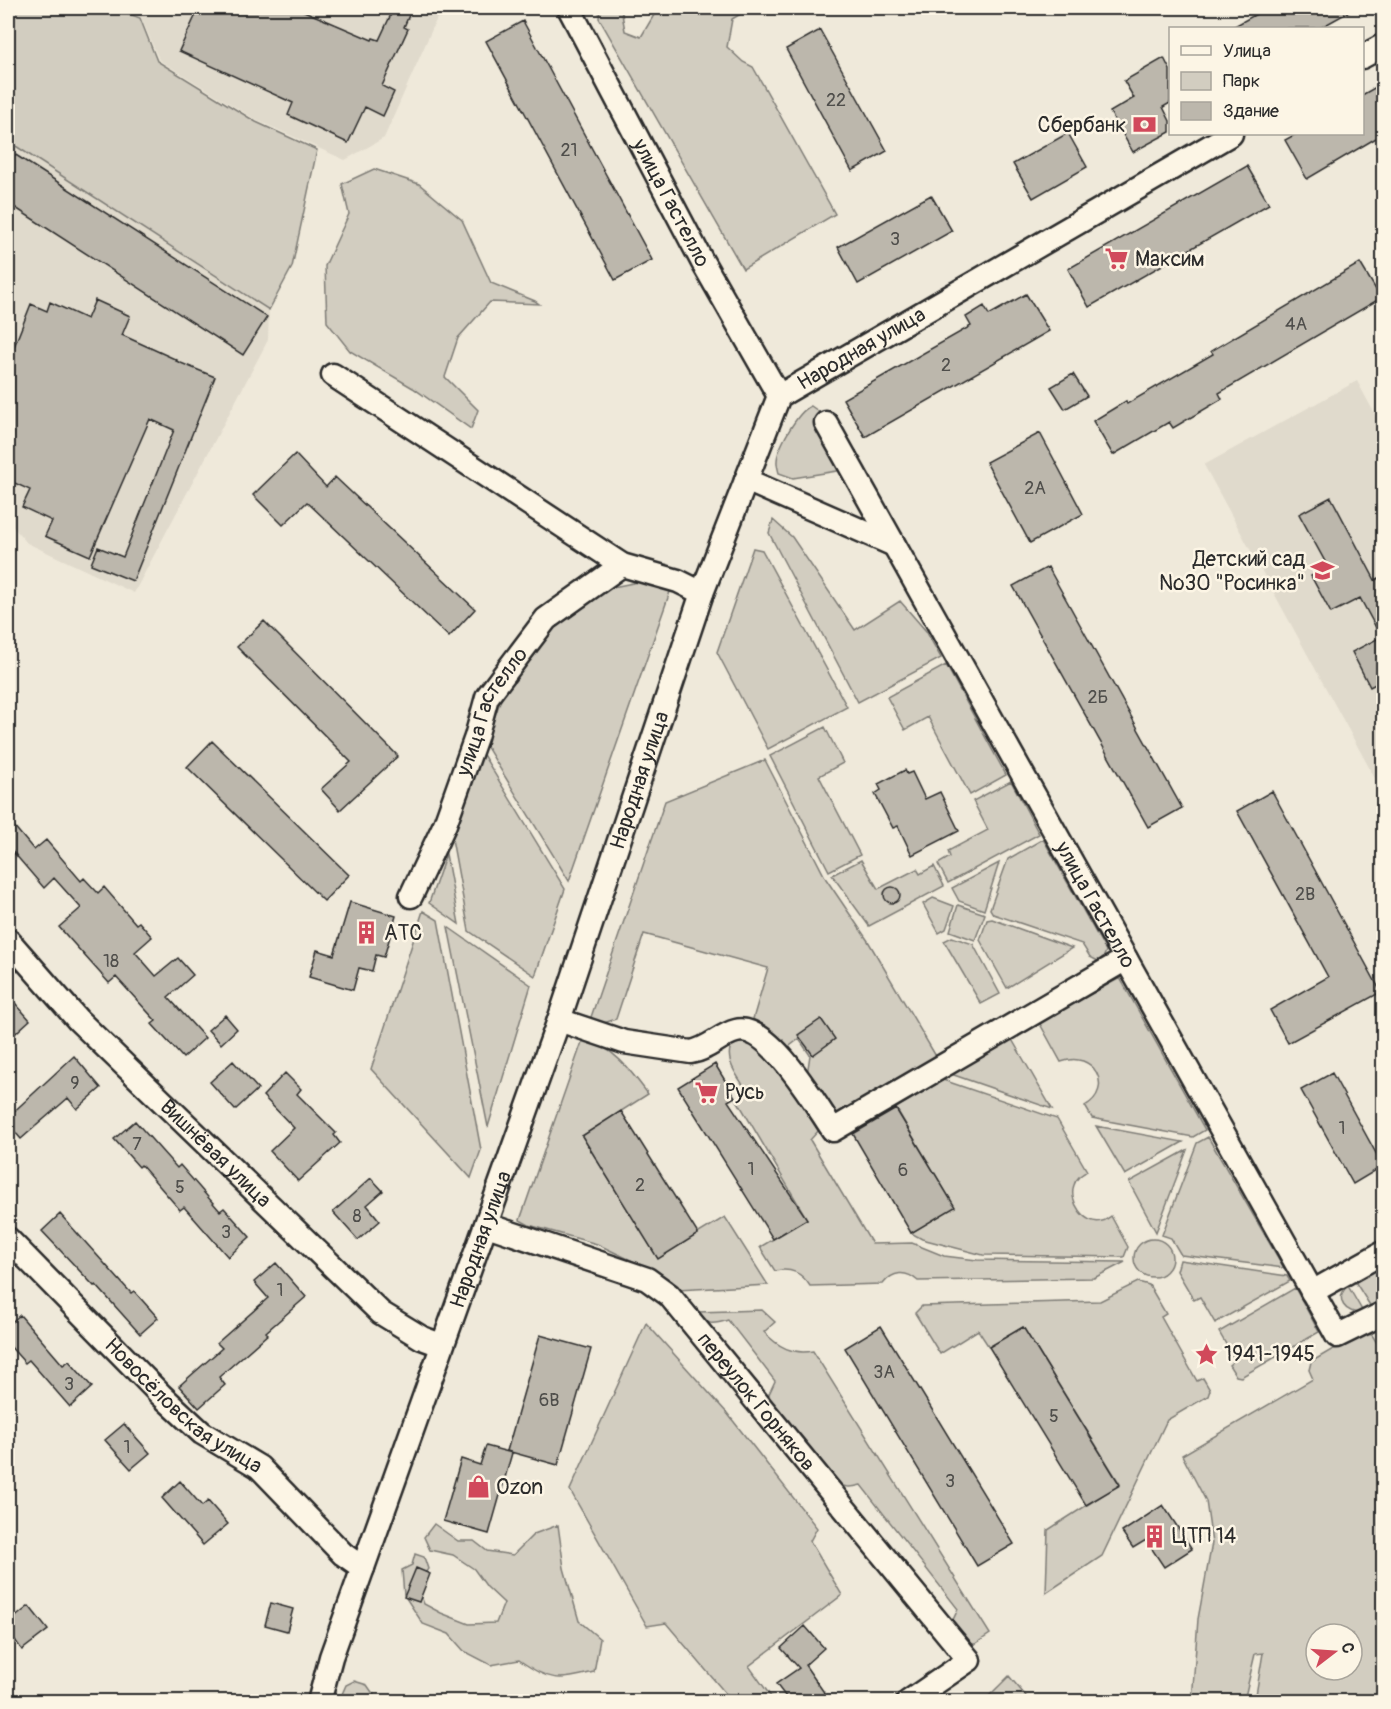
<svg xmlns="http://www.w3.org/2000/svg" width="1391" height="1709" viewBox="0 0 1391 1709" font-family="Pangolin,sans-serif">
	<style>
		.built { fill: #e0dacc }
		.green { fill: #d2cdc0; stroke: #7e7c76; stroke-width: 1.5; fill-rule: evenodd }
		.building { fill: #bcb7ac; stroke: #2b2b2b; stroke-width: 1.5 }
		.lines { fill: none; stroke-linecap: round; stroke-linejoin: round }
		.minor-casing { stroke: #2b2b2b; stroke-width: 27 }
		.minor { stroke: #fcf5e5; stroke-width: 22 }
		.labels { text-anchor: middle; stroke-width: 5; stroke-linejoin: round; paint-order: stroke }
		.number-label { font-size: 18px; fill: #4f4e4b }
		.poi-label { font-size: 21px; fill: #2b2b2b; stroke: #fcf5e5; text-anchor: start }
		.street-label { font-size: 21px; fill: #2b2b2b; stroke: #fcf5e5 }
	</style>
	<rect width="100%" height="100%" fill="#efe9da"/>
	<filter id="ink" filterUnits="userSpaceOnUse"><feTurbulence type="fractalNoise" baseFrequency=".0167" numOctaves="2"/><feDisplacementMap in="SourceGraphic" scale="12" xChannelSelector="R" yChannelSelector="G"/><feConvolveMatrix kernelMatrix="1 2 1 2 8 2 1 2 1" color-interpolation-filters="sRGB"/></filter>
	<g filter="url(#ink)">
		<path class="built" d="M119,8H473L437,18L384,138L345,160L256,120L159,60L141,17Z
			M8,141L269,310L268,340L134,593L27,543L8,521Z
			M1357,381L1383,429V793L1204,465Z"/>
		<path class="green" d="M8,8H114L140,18L157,61L256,122L317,150L292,267L269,310L8,141Z
			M600,8H621L625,31L641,37L658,8H751L732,19L727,47L743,62L753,67L835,214L743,269L599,18Z
			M374,169L419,184L462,220L491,283L535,301L539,304L490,302L458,338L445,377L478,410L471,429L413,388L350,351L327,322L325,266L349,214L342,184Z
			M811,406L818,411L843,464L837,471L793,478L779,473C778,469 777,466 777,463C776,449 798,411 811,406Z
			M773,520L792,537L855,630L900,601L926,631L941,658L858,702L769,533Z
			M753,548L762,550L847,707L768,749L717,652Z
			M638,582L671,589L569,881L485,744L507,682L542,635L579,603L613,587Z
			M946,665L1006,775L970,795L928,717L905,730L887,697Z
			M825,727L843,763L819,776L860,855L829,871L770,756Z
			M482,753L565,889L535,976L469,931L452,839Z
			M765,760L826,879L868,941L937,1058L842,1114L831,1113L807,1075L810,1055L799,1039L787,1048L753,1019L768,968L644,934L616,1019L601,1024L590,1020L665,801Z
			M1011,781L1039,834L948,883L938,864L950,857L948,851L988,830L973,801Z
			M1043,839L1106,951L1104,956L1098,961L1090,957L1082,944L993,914L990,909L1008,859Z
			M446,854L459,924L429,903Z
			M861,860L878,889L917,869L920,874L934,866L944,886L869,926L832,875Z
			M999,863L984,910L959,901L952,888Z
			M933,898L954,906L946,929L939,933L923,904Z
			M958,905L985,914L975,940L950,931Z
			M423,911L438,920L481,1150L471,1178L371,1069Z
			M992,919L1072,948L1007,988L980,940L987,920Z
			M448,927L531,985L488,1127Z
			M952,937L973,944L1000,994L981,1004L944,941Z
			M1120,978L1205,1130L1193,1137L1092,1118L1085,1106C1115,1089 1094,1049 1061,1062L1039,1022Z
			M1010,1036L1052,1109L951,1074Z
			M583,1039C612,1045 631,1071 648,1094L582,1136L658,1258L725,1217L768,1285L677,1290L672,1281L662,1275L597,1244L529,1225L520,1220Z
			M745,1039L782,1067L820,1129L810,1140L872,1244L912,1243L944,1256L977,1260L1125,1262L1094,1278L918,1281C906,1270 893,1271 883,1284L810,1286C801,1272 791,1268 775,1271L760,1247L807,1219L737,1100L749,1094C738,1076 721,1059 734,1040Z
			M943,1080L1057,1119L1087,1171C1081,1175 1076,1178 1074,1185C1068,1200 1084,1226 1102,1221C1105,1221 1108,1218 1111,1216L1128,1247L1124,1257L983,1255L922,1239L911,1233L954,1206L896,1108Z
			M1096,1126L1183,1142L1125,1175Z
			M1208,1137L1284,1268L1181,1255L1171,1238L1162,1235L1197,1143Z
			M1187,1150L1156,1232L1129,1182Z
			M1134 1258a19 19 0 1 1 38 0a19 19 0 1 1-38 0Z
			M1180,1260L1287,1276L1290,1281L1215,1323L1200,1297L1194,1300L1177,1271Z
			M1383,1264V1300L1371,1307L1354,1280Z
			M1138,1282L1149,1285L1166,1314L1161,1317L1197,1381L1203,1378L1210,1390L1208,1396L1167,1420L1102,1556L1046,1593L1048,1530L1120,1484L1023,1327L989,1347L978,1330L940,1354L915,1313L922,1306L1100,1301Z
			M1348,1286L1363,1312C1346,1316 1333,1298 1348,1286Z
			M1295,1288L1319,1332L1241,1377L1236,1376L1229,1365L1235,1360L1219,1332Z
			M762,1310L775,1322L764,1332C778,1347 793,1355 813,1351L990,1634L975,1644H965L952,1622L958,1609L861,1485C850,1488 844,1488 834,1482L771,1405L769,1394L775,1381L728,1320C715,1324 705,1327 698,1312Z
			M646,1323L727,1413L817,1528L810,1541L842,1595L749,1666L774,1701H732L666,1623L647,1626L570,1490Z
			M1360,1333L1372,1335L1384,1354L1383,1701H1255L1263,1653L1255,1654L1244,1701H1192L1198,1619L1212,1543L1206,1501L1182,1455L1313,1379L1309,1370L1311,1362ZM1316,1634H1352V1670H1316Z
			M434,1524L458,1541H474L487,1551L513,1555L534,1534L558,1525L564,1568L579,1621L600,1639L594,1672C557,1681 551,1682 519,1660L491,1665L464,1651L449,1634L423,1624L404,1595L402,1570L412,1565L415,1554L424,1557L428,1569L417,1585L424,1604L441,1613L469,1624L496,1623L504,1603L487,1587L474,1569L453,1555L430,1550L424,1537Z
			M1009,1676L1030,1701H984Z
			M354,1681L367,1685L374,1695L372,1701H339L346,1685Z"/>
		<path class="building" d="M199,8H297L372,40L373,38L379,40L394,8H412L404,27L408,29L382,86L394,92L383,116L365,107L348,143L288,115L293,103L179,51Z
			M1267,8H1356L1320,28H1231Z
			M523,21L652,260L615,280L486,41Z
			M820,30L887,151L852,171L786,49Z
			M1164,58L1170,70V103L1163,107L1170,121V132L1133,152L1110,112L1134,98L1124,81Z
			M1383,83V134L1307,179L1285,140L1296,134H1362V95Z
			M1068,133L1087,167L1033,198L1013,164Z
			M8,150L267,317L243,355L8,203Z
			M1247,166L1269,204L1089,307L1068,269Z
			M931,195L952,231L858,284L838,247Z
			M1360,263L1381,298L1219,393L1222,399L1173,428L1169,422L1113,455L1093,421L1126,401L1127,404L1213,354L1211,351Z
			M1026,294L1049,331L865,437L843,399L971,326L966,317L984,306L989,315Z
			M95,300L130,316L122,335L177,360L176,361L215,377L133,581L91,564L98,547L123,557L174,430L150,419L90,556L45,536L52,521L22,507L30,490L8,480V362L31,304L47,311L50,302L87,319Z
			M1073,374L1087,396L1065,409L1051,387Z
			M1040,433L1083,514L1030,543L986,462Z
			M295,454L326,487L335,477L475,609L449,637L307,502L283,525L253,495Z
			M1331,497L1375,580L1383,576V680L1370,687L1352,652L1381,637L1360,598L1331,613L1311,576L1328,567L1299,514Z
			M1048,567L1182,808L1148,827L1013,586Z
			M264,621L398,756L340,810L321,789L351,762L237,647Z
			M212,741L349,875L324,901L187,767Z
			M905,770L907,774L912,772L925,799L940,792L959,831L912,855L898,826L893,828L875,794L881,790L878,784Z
			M1272,791L1381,992L1288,1043L1270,1010L1328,977L1237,811Z
			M8,819L34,850L46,840L81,881L84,878L98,893L104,887L136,924L139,922L152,937L135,952L156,976L178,958L193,975L168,997L205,1038L183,1058L152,1024L156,1021L116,977L109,983L59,927L81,908L54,878L44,888L8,846Z
			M884 895a8 8 0 1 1 16 0a8 8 0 1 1-16 0Z
			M350,902L396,916L384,957L376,955L372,971L359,968L353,990L309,977L317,950L334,955Z
			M8,995L30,1020L8,1040Z
			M225,1015L237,1029L221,1044L208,1030Z
			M821,1019L835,1039L813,1055L798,1035Z
			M74,1056L101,1088L77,1109L68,1098L21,1139L8,1124V1117Z
			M233,1061L258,1089L235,1110L210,1082Z
			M715,1064L735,1097L728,1101L807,1219L773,1239L678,1087Z
			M285,1073L301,1089L297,1094L336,1133L334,1135L340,1143L298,1181L270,1151L294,1128L263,1096Z
			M1332,1073L1383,1166L1353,1184L1301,1090Z
			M896,1109L955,1207L911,1233L853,1134Z
			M621,1111L698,1234L658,1259L582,1136Z
			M135,1121L177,1168L180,1165L220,1211L224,1208L250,1237L228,1257L184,1207L180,1210L141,1165L139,1167L114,1139Z
			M371,1178L383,1191L367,1205L380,1221L358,1240L333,1212Z
			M60,1214L131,1293L134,1291L158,1318L140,1334L96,1285L94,1286L42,1231Z
			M276,1263L306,1297L266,1332L268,1334L219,1377L225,1385L199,1408L179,1386L222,1348L217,1343L268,1298L254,1282Z
			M20,1315L63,1365L69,1361L92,1387L70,1407L29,1360L25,1363L8,1344V1325Z
			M881,1326L1014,1544L977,1566L845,1348Z
			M1023,1327L1120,1485L1086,1505L989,1347Z
			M540,1335L591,1349L558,1465L507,1451Z
			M124,1424L150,1453L131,1469L105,1440Z
			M486,1446L512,1453L489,1534L443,1521L461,1459L480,1465Z
			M180,1481L202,1506L208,1501L228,1524L203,1545L162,1498Z
			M1163,1505L1192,1549L1164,1567L1146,1540L1133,1548L1122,1532Z
			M416,1568L430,1574L419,1602L404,1597Z
			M271,1603L293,1609L287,1631L265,1625Z
			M29,1606L48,1630L22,1650L8,1630V1623Z
			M805,1626L824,1648L805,1665L830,1701H789L776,1684L799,1668L781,1648Z"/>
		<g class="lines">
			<defs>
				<g id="minor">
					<path id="s1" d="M569,8L702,261L779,396"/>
					<path d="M1362,57L1384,45"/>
					<path d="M333,375L622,565L678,581L702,593"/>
					<path id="s2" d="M826,423L1337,1336L1384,1313"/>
					<path d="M746,480L894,545"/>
					<path id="s3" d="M411,896L445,824L476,737L487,697L546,619L622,565"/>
					<path id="s4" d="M8,940L78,1020L381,1313L422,1338L441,1345"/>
					<path d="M559,1020L624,1042L691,1052C709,1049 720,1035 736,1031C769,1022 817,1107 833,1130L1126,959"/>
					<path id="s5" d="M487,1225L647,1279L669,1295L969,1660L908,1702"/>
					<path id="s6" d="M8,1239L161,1395L202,1433L259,1467L343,1554L363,1568"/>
					<path d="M1312,1292L1384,1252"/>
					<path id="s7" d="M319,1702L331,1657L559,1020L702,593L779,396L1231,134"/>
				</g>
			</defs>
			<use href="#minor" class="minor-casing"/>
			<use href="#minor" class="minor"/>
		</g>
	</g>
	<defs>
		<symbol id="bank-bare" viewBox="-9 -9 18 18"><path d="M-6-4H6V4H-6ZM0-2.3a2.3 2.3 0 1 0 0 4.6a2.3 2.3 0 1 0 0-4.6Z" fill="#d1495b" stroke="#fcf5e5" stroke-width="2.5" paint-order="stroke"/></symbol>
		<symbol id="supermarket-bare" viewBox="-9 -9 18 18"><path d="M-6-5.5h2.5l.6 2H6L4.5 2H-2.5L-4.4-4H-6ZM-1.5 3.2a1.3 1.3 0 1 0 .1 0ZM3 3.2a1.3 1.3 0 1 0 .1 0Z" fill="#d1495b" stroke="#fcf5e5" stroke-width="2.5" paint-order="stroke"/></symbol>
		<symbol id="school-bare" viewBox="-9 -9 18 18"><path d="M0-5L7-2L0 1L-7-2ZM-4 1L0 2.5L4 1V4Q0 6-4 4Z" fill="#d1495b" stroke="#fcf5e5" stroke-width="2.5" paint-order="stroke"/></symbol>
		<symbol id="building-bare" viewBox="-9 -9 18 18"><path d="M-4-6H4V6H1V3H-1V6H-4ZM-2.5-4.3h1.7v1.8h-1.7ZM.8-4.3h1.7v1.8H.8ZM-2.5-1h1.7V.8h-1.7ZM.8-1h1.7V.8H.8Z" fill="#d1495b" stroke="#fcf5e5" stroke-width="2.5" paint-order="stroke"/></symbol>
		<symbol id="sight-bare" viewBox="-9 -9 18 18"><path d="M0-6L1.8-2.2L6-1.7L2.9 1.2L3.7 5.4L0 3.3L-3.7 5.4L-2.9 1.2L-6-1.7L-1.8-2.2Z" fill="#d1495b" stroke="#fcf5e5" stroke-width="2.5" paint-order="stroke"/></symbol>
		<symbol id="shop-bare" viewBox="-9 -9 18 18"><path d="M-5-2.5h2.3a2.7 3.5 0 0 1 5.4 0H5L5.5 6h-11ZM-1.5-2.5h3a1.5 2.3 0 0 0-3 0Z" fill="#d1495b" stroke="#fcf5e5" stroke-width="2.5" paint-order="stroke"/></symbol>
	</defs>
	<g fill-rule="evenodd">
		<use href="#bank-bare" x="1128" y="108" width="33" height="33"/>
		<use href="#supermarket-bare" x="1100" y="242" width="33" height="33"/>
		<use href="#school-bare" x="1306" y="554" width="33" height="33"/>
		<use href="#building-bare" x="350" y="916" width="33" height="33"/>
		<use href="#supermarket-bare" x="690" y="1076" width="33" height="33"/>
		<use href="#sight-bare" x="1190" y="1338" width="33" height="33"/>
		<use href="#shop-bare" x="462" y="1470" width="33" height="33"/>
		<use href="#building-bare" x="1138" y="1520" width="33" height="33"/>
	</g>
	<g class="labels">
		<g class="number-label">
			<text x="836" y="106">22</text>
			<text x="569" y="156">21</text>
			<text x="895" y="245">3</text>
			<text x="1296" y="330">4А</text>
			<text x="946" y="371">2</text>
			<text x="1035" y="494">2А</text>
			<text x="1098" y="703">2Б</text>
			<text x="1305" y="900">2В</text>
			<text x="111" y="967">18</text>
			<text x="75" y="1089">9</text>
			<text x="1342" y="1134">1</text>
			<text x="137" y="1150">7</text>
			<text x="751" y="1175">1</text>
			<text x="903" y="1176">6</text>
			<text x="640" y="1191">2</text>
			<text x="180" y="1193">5</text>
			<text x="357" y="1222">8</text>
			<text x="226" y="1238">3</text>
			<text x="280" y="1296">1</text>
			<text x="884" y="1378">3А</text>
			<text x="69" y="1390">3</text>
			<text x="549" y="1406">6В</text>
			<text x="1054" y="1422">5</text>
			<text x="127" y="1453">1</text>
			<text x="950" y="1487">3</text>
		</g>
		<g class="poi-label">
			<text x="1126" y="132" text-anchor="end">Сбербанк</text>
			<text x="1135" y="266">Максим</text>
			<text x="1305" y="566" text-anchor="end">Детский сад<tspan x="1305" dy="24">№30 "Росинка"</tspan></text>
			<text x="384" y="940">АТС</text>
			<text x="725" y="1099">Русь</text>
			<text x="1224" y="1361">1941-1945</text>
			<text x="496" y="1494">Ozon</text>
			<text x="1172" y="1543">ЦТП 14</text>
		</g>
		<g class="street-label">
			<text dy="7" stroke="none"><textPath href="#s1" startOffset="220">улица Гастелло</textPath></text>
			<text dy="7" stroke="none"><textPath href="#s7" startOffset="1480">Народная улица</textPath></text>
			<text dy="7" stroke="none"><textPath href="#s3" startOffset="202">улица Гастелло</textPath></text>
			<text dy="7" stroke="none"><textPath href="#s7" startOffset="976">Народная улица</textPath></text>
			<text dy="7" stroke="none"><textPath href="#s2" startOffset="552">улица Гастелло</textPath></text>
			<text dy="7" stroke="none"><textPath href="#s4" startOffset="298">Вишнёвая улица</textPath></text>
			<text dy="7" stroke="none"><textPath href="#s7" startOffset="490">Народная улица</textPath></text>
			<text dy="7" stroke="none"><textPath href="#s5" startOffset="334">переулок Горняков</textPath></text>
			<text dy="7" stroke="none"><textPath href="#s6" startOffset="243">Новосёловская улица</textPath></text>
		</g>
	</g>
	<rect width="1391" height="1709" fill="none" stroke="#fcf5e5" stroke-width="30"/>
	<rect x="15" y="15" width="1361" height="1679" fill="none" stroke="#2b2b2b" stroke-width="2" filter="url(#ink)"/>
	<rect x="1169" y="27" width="195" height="108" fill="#fcf5e5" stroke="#a8a49b" stroke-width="1.5"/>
	<rect x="1181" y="46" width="30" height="9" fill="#fcf5e5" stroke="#a8a49b" stroke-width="1.5"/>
	<text x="1223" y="57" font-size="18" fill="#2b2b2b">Улица</text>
	<rect x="1181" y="72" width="30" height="18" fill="#d2cdc0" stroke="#a8a49b" stroke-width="1.5"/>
	<text x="1223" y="87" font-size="18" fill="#2b2b2b">Парк</text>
	<rect x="1181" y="102" width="30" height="18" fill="#bcb7ac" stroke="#a8a49b" stroke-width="1.5"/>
	<text x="1223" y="117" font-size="18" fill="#2b2b2b">Здание</text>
	<g transform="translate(1334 1652) rotate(73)"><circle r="28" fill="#fcf5e5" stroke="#a8a49b" stroke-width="1.5"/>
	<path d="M0-4.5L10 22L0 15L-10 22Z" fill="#d1495b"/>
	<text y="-9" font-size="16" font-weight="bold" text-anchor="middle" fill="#2b2b2b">С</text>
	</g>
</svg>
